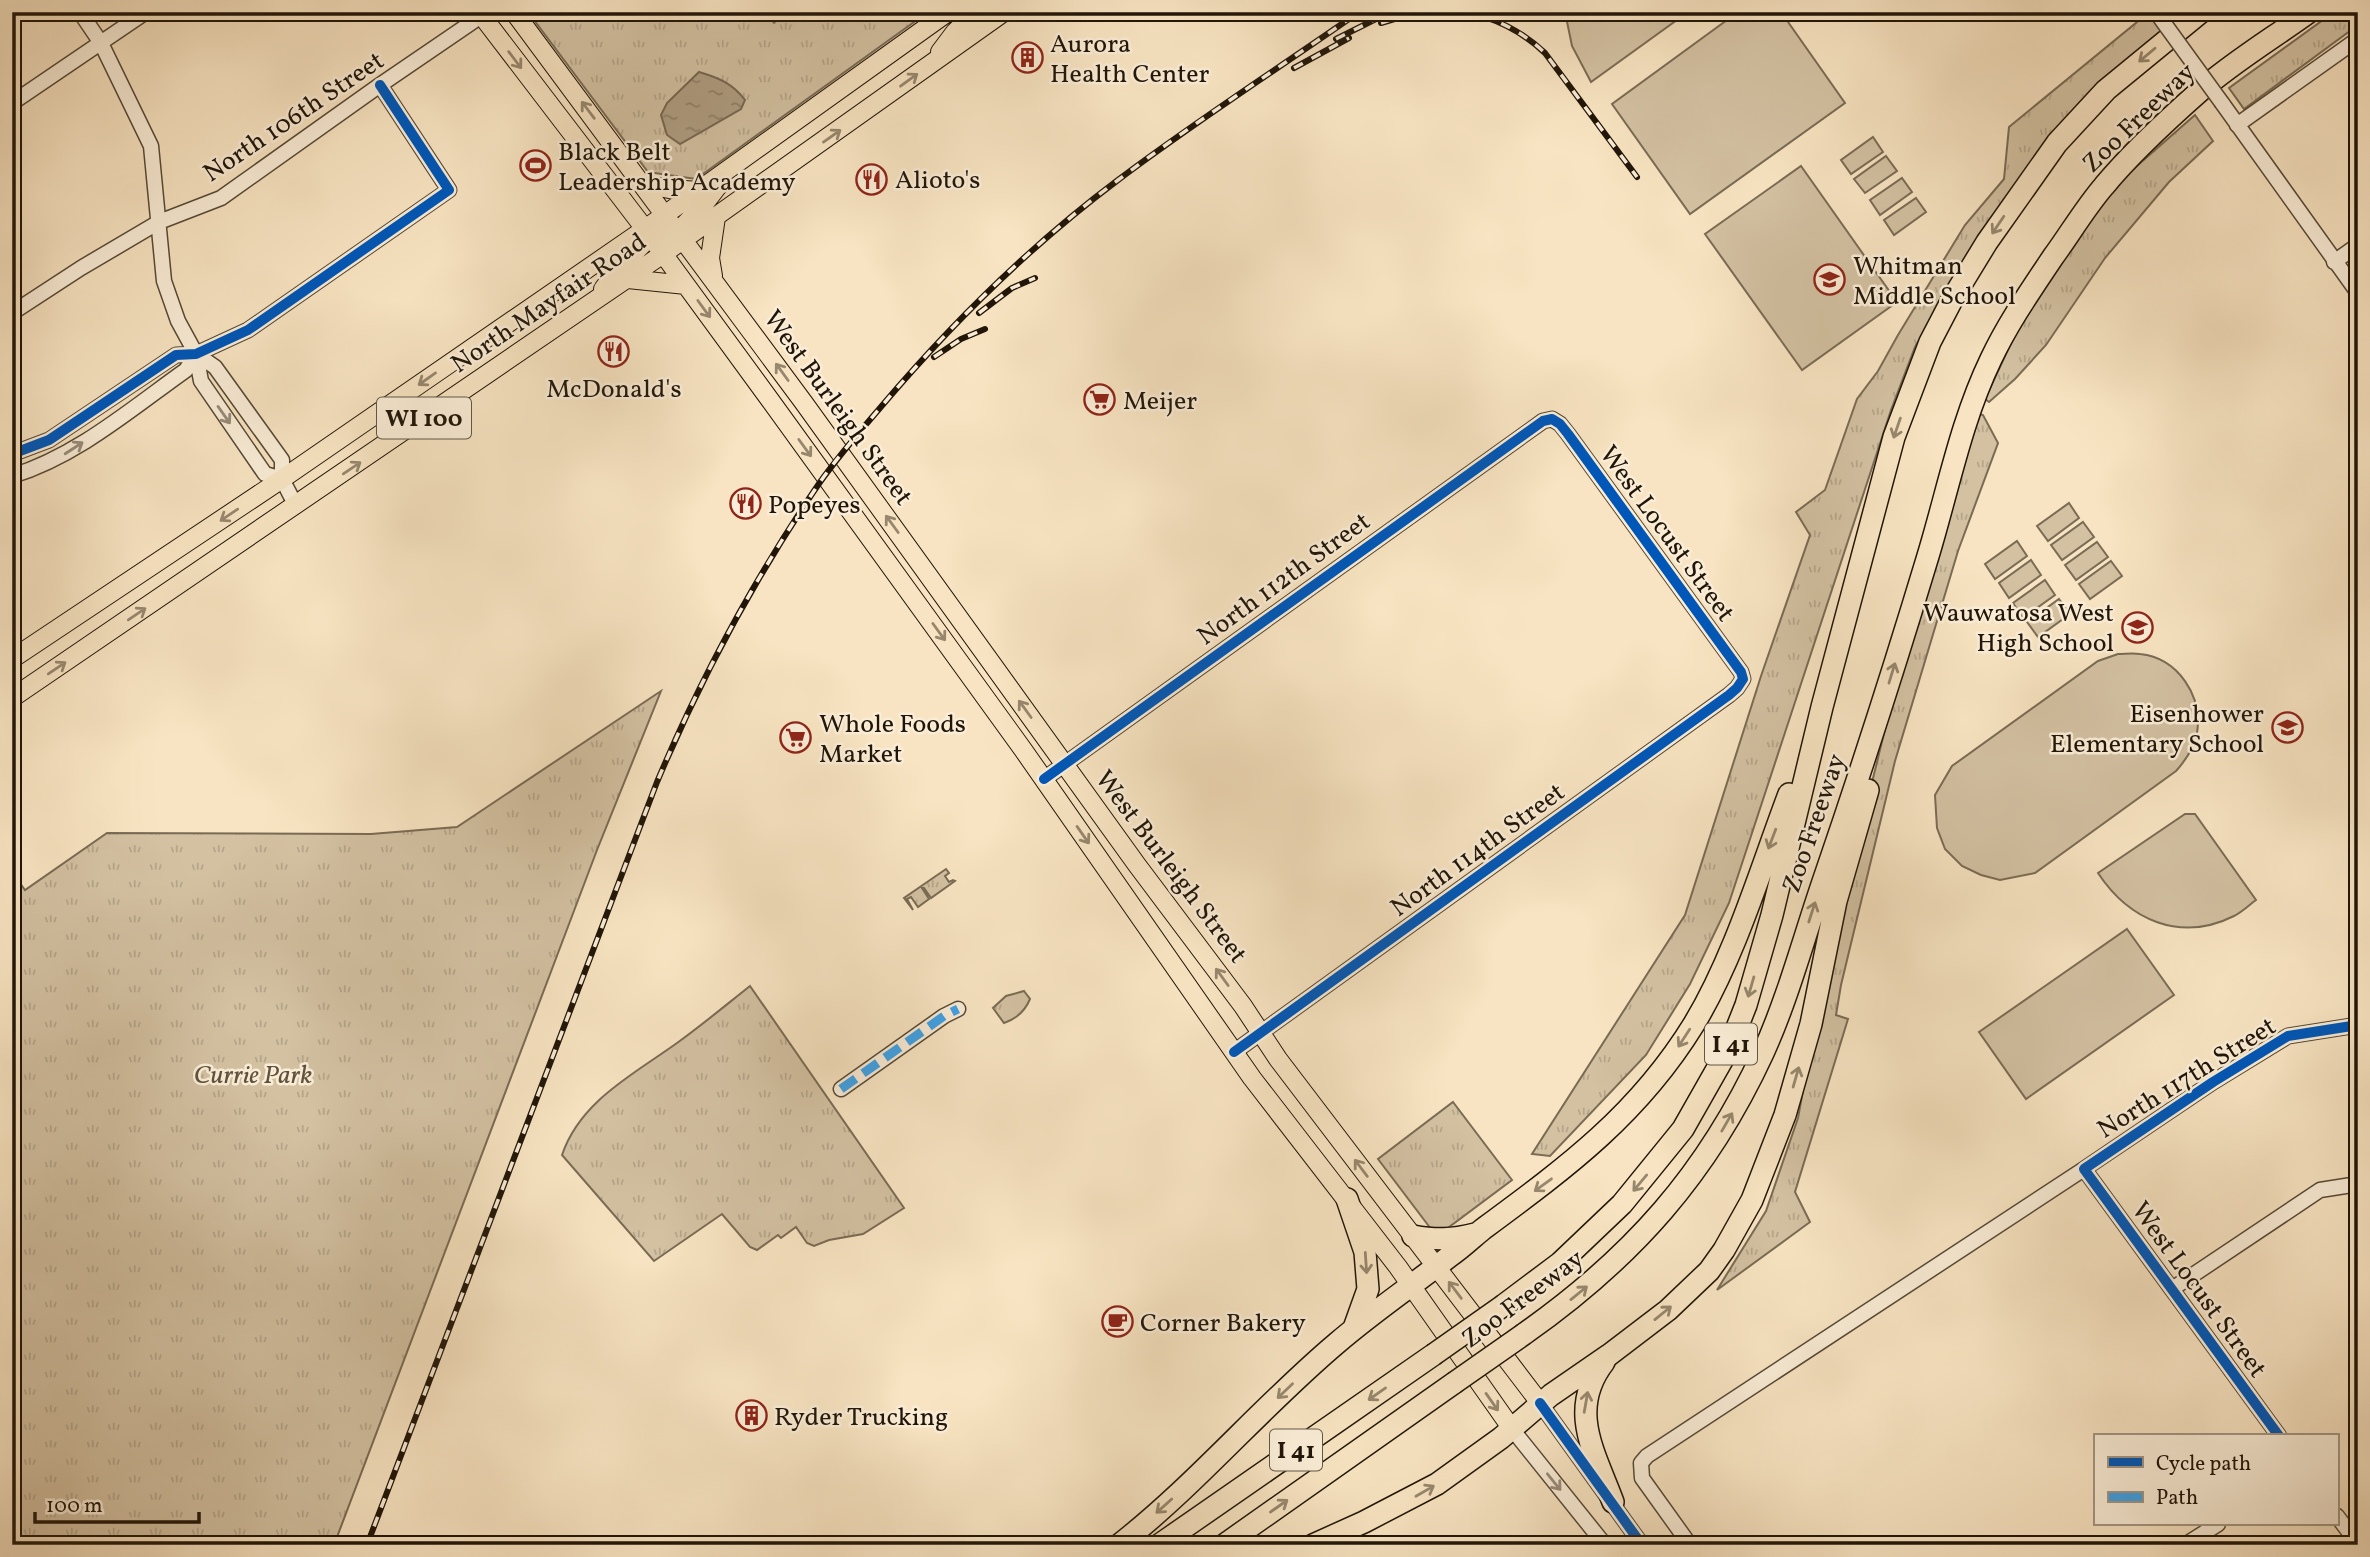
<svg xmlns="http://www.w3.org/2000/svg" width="2370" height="1557" viewBox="0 0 2370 1557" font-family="Vollkorn,serif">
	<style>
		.grass { fill: url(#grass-tufts); stroke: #7a6b55; stroke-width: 2 }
		.pitch { fill: #d3c1a2; stroke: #7a6b55; stroke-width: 2 }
		.water { fill: url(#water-ripples); stroke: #766752; stroke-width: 2 }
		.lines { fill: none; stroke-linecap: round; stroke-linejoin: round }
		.stream { stroke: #766752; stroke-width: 3.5 }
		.minor-casing { stroke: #564936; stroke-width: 17 }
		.major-casing { stroke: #201508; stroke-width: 20 }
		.highway-casing { stroke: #201508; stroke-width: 24 }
		.minor { stroke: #faedd7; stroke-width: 14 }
		.major { stroke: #f8e4c2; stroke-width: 18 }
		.highway { stroke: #f8e4c2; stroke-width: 21 }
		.rail-casing { stroke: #201508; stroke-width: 6 }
		.rail { stroke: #faedd7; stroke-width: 3.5; stroke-dasharray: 10; stroke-linecap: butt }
		.minor-bridge-casing { stroke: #564936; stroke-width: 17; stroke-linecap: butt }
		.highway-bridge-casing { stroke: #201508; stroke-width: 24; stroke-linecap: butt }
		.minor-bridge { stroke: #faedd7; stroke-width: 14 }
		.highway-bridge { stroke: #f8e4c2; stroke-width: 21 }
		.quiet { stroke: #3da2e9; stroke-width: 9; stroke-dasharray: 18 9; stroke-linecap: butt }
		.cycleway-casing { stroke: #faedd7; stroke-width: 15 }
		.cycleway { stroke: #0057b8; stroke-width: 10 }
		.oneway { stroke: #97876e }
		.oneway2 { stroke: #988c7a }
		.labels { text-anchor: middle; stroke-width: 5; stroke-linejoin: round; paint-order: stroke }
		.shield { fill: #faedd7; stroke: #615646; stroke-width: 2 }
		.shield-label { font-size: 24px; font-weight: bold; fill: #201508 }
		.poi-label { font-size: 26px; fill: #201508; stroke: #faedd7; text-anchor: start }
		.street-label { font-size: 26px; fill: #201508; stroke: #faedd7 }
		.park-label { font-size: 26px; font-style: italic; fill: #5f513e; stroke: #faedd7 }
	</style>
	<defs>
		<pattern id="grass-tufts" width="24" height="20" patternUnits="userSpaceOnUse" patternTransform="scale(1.75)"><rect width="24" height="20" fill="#d3c1a2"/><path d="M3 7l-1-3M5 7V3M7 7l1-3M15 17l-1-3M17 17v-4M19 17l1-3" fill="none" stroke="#b5a58a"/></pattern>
		<pattern id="water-ripples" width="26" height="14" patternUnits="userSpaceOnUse" patternTransform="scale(1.75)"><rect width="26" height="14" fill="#af9e83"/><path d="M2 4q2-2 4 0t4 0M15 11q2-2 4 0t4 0" fill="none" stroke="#8e8069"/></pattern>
	</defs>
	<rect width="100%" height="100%" fill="#f8e4c2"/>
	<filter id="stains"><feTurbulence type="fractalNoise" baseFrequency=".00286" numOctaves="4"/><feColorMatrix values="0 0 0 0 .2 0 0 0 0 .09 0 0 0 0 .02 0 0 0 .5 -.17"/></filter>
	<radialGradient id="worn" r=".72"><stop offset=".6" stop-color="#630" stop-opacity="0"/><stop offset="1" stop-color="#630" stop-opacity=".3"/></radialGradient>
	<path class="grass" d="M528,12H928L696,179L648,172Z
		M2144,12H2194L2153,44L1971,253L1915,347L1891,410L1729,903L1690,984L1646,1055L1550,1156L1532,1154L1685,915L1761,676L1810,535L1796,512L1825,490L1857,399L1878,371L1898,335L1965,225L2004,179L2009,127L2137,22Z
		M2334,12H2358V25L2244,109L2229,88Z
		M2195,115L2213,141L2169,182L2105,258L2046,345L2015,379L1989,402L1985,399L2033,296L2114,186Z
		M1975,413L1983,415L1998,443L1958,551L1895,761L1841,985L1836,1015L1848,1019L1795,1192L1810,1222L1717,1290L1766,1211L1798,1118L1822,987L1887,721Z
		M661,691L597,850L334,1545H12V872L25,890L107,833L371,834L457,827Z
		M946,869L949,873L945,876L949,882L953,880L955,881L931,898L924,888H922L929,899L918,907L911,897L907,899L913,910L904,898Z
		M750,986L904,1208L863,1234L829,1240L814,1246L807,1243L796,1227L781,1238L778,1235L757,1250L750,1247L722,1214L654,1261L562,1155C580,1101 634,1074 677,1043C702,1025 726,1005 750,986Z
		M1024,991L1030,999C1025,1011 1016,1019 1004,1023L993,1008L1006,996Z
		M1453,1102L1512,1180L1441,1233L1431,1229L1378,1159Z"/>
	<path class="pitch" d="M1565,12H1688L1591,82L1572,46Z
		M1738,12H1781L1845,103L1690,214L1612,104Z
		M1873,137L1883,152L1851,174L1841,160Z
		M1886,156L1897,171L1865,193L1854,179Z
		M1801,166L1897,302L1802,370L1705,234Z
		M1902,178L1912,192L1880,215L1870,200Z
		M1916,198L1926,212L1894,235L1884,220Z
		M2069,503L2079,518L2048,541L2037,526Z
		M2083,522L2094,537L2062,560L2051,545Z
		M2017,541L2027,556L1995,579L1985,564Z
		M2097,542L2108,557L2076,580L2065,565Z
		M2031,560L2041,575L2009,598L1999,583Z
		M2111,561L2122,576L2090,599L2079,584Z
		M2045,580L2055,595L2023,618L2013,603Z
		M2059,599L2070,614L2038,637L2027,622Z
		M2118,654C2125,654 2133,653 2140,654C2178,658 2203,696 2197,733C2194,748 2186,760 2176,771L2035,873L2000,880L1981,875L1962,866L1945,849L1937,828L1935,795L1952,766L2098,661Z
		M2185,814H2195L2256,900C2249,905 2242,912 2234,916C2180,943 2129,920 2098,873Z
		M2127,929L2174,995L2026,1099L1979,1032Z"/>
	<path class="water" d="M699,72C719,78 732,83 745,100L741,109L680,144L667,135L661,115L667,103Z"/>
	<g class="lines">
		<path class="stream" d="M774,22L775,12"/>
		<defs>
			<path id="minor" d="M80,12L101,43L151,146L164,281L178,321L196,354L201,381L265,474L282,479
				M12,103L146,12
				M2222,103L2358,293
				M2237,125L2358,39
				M2334,262L2358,245
				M12,313L81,268L159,222L221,198L380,85L487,12
				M196,354L215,367L282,460V479L296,506
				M12,454L49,440L176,355L196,354L248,330L449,190L380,85
				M12,476C77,456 131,409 186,370L196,354
				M1044,779L1543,421L1552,419L1560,424L1568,434L1741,672L1743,679L1737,688L1729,695L1234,1052
				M841,1089L944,1016L958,1009
				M2084,1169L2279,1436
				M2172,1289L2320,1190L2358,1184
				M1540,1403L1642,1545
				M1512,1429L1605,1545
				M2337,1516L2358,1544
				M1690,1545L1642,1478L1641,1463L1647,1456L2084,1169L2213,1082L2288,1036L2358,1025
				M2185,1545L2218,1524"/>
			<path id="major" d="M479,12L645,229L770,400L1024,751L1252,1078L1398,1267L1512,1429
				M514,12L804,403L1137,865L1243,1006L1278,1059L1540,1403
				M940,52L955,32L976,12
				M644,184L669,189L700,191
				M671,239L705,203L722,181
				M713,276L710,258L716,217
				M628,279L686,285
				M603,289L619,268L657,230
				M12,659L282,479L645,229L948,12
				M12,698L663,254L1004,12"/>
			<path id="highway" d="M1347,1199L1365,1252L1368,1289L1354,1328
				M1413,1236C1435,1240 1452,1240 1475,1234
				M1504,1305L1560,1263L1622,1204L1683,1129L1729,1048L1746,1005L1772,915L1822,707L1894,437L1930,342L1954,296L1987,242L2057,143L2106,90L2201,12
				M1524,1334C1632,1258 1707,1174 1763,1053C1789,996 1805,933 1826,873C1862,768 1896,662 1928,556C1948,490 1961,421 1991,359C2008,323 2031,290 2053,257C2070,234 2085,208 2104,186C2132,152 2166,121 2200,91C2233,62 2273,38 2309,12
				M1604,1362C1567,1410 1595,1453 1613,1502
				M1119,1545C1197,1484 1261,1407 1337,1343C1373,1312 1413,1285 1450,1256C1462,1248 1472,1238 1483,1229C1567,1167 1638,1115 1694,1024C1735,956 1761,868 1789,794
				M1159,1545L1433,1355
				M1224,1545L1454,1383
				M1313,1545L1364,1522L1437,1484L1501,1438L1551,1395L1609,1355L1668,1310L1709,1271L1724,1250L1752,1200L1785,1115L1811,1024L1836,901L1868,790"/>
		</defs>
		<use href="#minor" class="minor-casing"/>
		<use href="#major" class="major-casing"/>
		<use href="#highway" class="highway-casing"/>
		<use href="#minor" class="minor"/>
		<use href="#major" class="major"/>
		<use href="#highway" class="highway"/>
		<defs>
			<path id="rail" d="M1463,12C1493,16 1523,32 1545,53L1637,177
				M1381,23L1418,12
				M1336,39L1390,12
				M1294,68L1349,38
				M979,313L1012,288L1035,278
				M934,357L961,339L985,329
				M367,1545L657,782C700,680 752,583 814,491C833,462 857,435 880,408C951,324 1030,246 1118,180C1196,121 1279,68 1359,12"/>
		</defs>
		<use href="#rail" class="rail-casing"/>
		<use href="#rail" class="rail"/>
		<defs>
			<path id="minor-bridge" d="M2156,12L2222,103"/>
			<path id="highway-bridge" d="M1433,1355L1504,1305
				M1454,1383L1524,1334"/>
		</defs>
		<use href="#minor-bridge" class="minor-bridge-casing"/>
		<use href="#highway-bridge" class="highway-bridge-casing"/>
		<use href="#minor-bridge" class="minor-bridge"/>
		<use href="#highway-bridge" class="highway-bridge"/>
		<path class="quiet" d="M841,1089L944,1016L958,1009"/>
		<defs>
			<path id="cycleway" d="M12,454L49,440L176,355L196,354L248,330L449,190L380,85
				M1044,779L1543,421L1552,419L1560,424L1568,434L1741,672L1743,679L1737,688L1729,695L1234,1052
				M1540,1403L1642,1545
				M2279,1436L2084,1169L2213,1082L2288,1036L2358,1025"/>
		</defs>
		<use href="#cycleway" class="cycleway-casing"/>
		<use href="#cycleway" class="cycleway"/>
	</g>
	<defs><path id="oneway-shaft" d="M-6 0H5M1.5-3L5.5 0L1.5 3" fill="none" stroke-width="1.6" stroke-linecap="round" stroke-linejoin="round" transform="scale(1.75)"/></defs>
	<g class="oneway">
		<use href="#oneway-shaft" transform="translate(2147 55) rotate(140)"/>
		<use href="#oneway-shaft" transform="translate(515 60) rotate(53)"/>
		<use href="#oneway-shaft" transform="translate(909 80) rotate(-36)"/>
		<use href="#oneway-shaft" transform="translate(588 110) rotate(-127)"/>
		<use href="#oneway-shaft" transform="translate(832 136) rotate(-35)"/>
		<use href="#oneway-shaft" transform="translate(1998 225) rotate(124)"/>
		<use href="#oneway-shaft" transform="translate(704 309) rotate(54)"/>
		<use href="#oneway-shaft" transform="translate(782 372) rotate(-126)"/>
		<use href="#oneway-shaft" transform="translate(427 379) rotate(145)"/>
		<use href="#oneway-shaft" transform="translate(1897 428) rotate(109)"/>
		<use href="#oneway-shaft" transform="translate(805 448) rotate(54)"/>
		<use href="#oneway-shaft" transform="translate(352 468) rotate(-34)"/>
		<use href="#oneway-shaft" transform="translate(229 515) rotate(146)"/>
		<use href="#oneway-shaft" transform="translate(892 524) rotate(-126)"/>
		<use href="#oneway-shaft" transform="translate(137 614) rotate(-34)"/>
		<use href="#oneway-shaft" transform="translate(939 632) rotate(54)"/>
		<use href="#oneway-shaft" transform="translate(57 668) rotate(-34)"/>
		<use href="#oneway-shaft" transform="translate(1892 673) rotate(-73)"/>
		<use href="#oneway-shaft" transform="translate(1025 709) rotate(-126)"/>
		<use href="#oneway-shaft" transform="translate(1083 835) rotate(55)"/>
		<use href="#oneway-shaft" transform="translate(1772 839) rotate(111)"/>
		<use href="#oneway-shaft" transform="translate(1812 912) rotate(-72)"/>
		<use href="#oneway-shaft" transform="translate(1222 977) rotate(-126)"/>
		<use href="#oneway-shaft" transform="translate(1751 987) rotate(106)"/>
		<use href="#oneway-shaft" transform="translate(1684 1038) rotate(123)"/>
		<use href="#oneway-shaft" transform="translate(1796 1077) rotate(-74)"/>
		<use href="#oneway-shaft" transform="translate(1727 1122) rotate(-60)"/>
		<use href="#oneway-shaft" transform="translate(1361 1168) rotate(-127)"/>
		<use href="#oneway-shaft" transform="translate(1640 1183) rotate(130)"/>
		<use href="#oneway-shaft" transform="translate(1543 1185) rotate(144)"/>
		<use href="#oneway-shaft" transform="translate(1366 1263) rotate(86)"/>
		<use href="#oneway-shaft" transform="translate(1455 1290) rotate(-127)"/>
		<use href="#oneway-shaft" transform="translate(1579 1293) rotate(-39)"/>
		<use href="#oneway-shaft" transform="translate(1663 1313) rotate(-39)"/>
		<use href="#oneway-shaft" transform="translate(1285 1391) rotate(136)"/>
		<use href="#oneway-shaft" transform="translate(1377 1394) rotate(145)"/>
		<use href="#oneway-shaft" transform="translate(1492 1402) rotate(55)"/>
		<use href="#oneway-shaft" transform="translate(1586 1402) rotate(-80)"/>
		<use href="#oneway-shaft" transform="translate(1425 1491) rotate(-30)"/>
		<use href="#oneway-shaft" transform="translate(1164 1506) rotate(138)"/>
		<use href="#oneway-shaft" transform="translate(1279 1506) rotate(-35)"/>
	</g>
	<g class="oneway2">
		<use href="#oneway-shaft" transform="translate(224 415) rotate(55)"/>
		<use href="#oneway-shaft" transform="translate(74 448) rotate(-33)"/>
		<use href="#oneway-shaft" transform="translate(1554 1482) rotate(51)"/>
	</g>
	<defs>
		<symbol id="building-ring" viewBox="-11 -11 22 22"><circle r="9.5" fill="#faedd7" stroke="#8f2418" stroke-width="1.5"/><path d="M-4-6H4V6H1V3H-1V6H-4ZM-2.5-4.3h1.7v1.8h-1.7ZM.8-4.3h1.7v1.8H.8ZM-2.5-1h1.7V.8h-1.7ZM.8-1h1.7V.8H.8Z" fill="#8f2418"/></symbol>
		<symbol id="stadium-ring" viewBox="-11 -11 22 22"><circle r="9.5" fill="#faedd7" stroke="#8f2418" stroke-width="1.5"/><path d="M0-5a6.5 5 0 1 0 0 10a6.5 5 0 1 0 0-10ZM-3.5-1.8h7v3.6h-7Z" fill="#8f2418"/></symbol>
		<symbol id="restaurant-ring" viewBox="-11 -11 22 22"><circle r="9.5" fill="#faedd7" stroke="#8f2418" stroke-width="1.5"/><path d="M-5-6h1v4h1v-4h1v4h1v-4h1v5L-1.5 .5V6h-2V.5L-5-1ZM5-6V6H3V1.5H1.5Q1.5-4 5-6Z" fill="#8f2418"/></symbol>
		<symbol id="school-ring" viewBox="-11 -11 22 22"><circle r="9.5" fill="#faedd7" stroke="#8f2418" stroke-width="1.5"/><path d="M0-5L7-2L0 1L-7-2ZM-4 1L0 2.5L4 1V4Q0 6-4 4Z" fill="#8f2418"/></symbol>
		<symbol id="supermarket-ring" viewBox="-11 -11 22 22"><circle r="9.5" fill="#faedd7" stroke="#8f2418" stroke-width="1.5"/><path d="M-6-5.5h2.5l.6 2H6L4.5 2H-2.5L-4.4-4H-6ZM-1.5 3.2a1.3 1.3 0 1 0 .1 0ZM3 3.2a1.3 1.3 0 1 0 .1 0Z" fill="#8f2418"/></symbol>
		<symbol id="cafe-ring" viewBox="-11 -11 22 22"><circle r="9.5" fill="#faedd7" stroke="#8f2418" stroke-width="1.5"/><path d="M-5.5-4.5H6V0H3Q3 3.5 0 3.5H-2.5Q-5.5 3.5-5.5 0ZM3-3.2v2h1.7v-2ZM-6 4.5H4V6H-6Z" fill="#8f2418"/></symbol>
	</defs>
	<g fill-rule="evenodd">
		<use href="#building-ring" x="1010" y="40" width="35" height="35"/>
		<use href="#stadium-ring" x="518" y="148" width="35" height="35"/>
		<use href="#restaurant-ring" x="854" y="162" width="35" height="35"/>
		<use href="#school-ring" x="1812" y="262" width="35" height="35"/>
		<use href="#restaurant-ring" x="596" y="334" width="35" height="35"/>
		<use href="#supermarket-ring" x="1082" y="382" width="35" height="35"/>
		<use href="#restaurant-ring" x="728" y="486" width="35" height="35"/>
		<use href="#school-ring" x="2120" y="610" width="35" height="35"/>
		<use href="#school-ring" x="2270" y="710" width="35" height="35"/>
		<use href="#supermarket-ring" x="778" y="720" width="35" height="35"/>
		<use href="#cafe-ring" x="1100" y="1304" width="35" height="35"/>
		<use href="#building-ring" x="734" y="1398" width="35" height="35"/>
	</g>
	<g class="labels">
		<g class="shield">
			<rect x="377" y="397.5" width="94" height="41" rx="5"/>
			<rect x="1705" y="1023.5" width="52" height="41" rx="5"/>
			<rect x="1270" y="1429.5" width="52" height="41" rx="5"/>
		</g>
		<g class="shield-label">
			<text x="424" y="426">WI 100</text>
			<text x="1731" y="1052">I 41</text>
			<text x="1296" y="1458">I 41</text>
		</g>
		<g class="poi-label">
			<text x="1050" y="52">Aurora<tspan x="1050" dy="30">Health Center</tspan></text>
			<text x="558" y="160">Black Belt<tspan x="558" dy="30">Leadership Academy</tspan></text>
			<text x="895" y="188">Alioto's</text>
			<text x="1853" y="274">Whitman<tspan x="1853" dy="30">Middle School</tspan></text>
			<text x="614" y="397" text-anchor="middle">McDonald's</text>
			<text x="1123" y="409">Meijer</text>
			<text x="768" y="513">Popeyes</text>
			<text x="2114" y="621" text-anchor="end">Wauwatosa West<tspan x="2114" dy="30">High School</tspan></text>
			<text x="2264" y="722" text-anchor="end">Eisenhower<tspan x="2264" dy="30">Elementary School</tspan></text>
			<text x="819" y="732">Whole Foods<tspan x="819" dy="30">Market</tspan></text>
			<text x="1140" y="1331">Corner Bakery</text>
			<text x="774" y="1425">Ryder Trucking</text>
		</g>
		<g class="street-label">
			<text transform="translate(293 116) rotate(-34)" y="9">North 106th Street</text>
			<text transform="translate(2138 117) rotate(-44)" y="9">Zoo Freeway</text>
			<text transform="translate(548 302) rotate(-34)" y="9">North Mayfair Road</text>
			<text transform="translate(839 407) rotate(54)" y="9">West Burleigh Street</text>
			<text transform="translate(1668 533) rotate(54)" y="9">West Locust Street</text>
			<text transform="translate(1283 578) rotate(-36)" y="9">North 112th Street</text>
			<text transform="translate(1813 823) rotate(-71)" y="9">Zoo Freeway</text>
			<text transform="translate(1477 849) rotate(-36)" y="9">North 114th Street</text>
			<text transform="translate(1172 866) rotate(53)" y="9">West Burleigh Street</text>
			<text transform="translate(2186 1077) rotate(-32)" y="9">North 117th Street</text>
			<text transform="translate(2200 1289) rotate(54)" y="9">West Locust Street</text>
			<text transform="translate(1522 1298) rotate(-37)" y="9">Zoo Freeway</text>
		</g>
		<g class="park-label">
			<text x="253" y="1083">Currie Park</text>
		</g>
	</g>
	<rect width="2370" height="1557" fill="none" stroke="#f8e4c2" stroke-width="42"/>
	<rect x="14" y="14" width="2342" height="1529" fill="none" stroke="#201508" stroke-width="3.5"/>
	<rect x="21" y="21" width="2328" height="1515" fill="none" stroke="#201508" stroke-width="2"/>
	<rect x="2094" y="1434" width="245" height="91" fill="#faedd7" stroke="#a39784" stroke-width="2"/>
	<rect x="2108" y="1457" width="35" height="10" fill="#0057b8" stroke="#a39784" stroke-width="2"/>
	<text x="2156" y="1470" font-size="21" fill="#201508">Cycle path</text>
	<rect x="2108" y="1492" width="35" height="10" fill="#3da2e9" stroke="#a39784" stroke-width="2"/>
	<text x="2156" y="1504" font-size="21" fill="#201508">Path</text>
	<path d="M35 1512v10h164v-10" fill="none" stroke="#201508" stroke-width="3.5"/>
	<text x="46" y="1512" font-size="21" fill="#201508" stroke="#faedd7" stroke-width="5" paint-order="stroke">100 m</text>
	<rect width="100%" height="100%" filter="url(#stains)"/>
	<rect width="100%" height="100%" fill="url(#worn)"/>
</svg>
